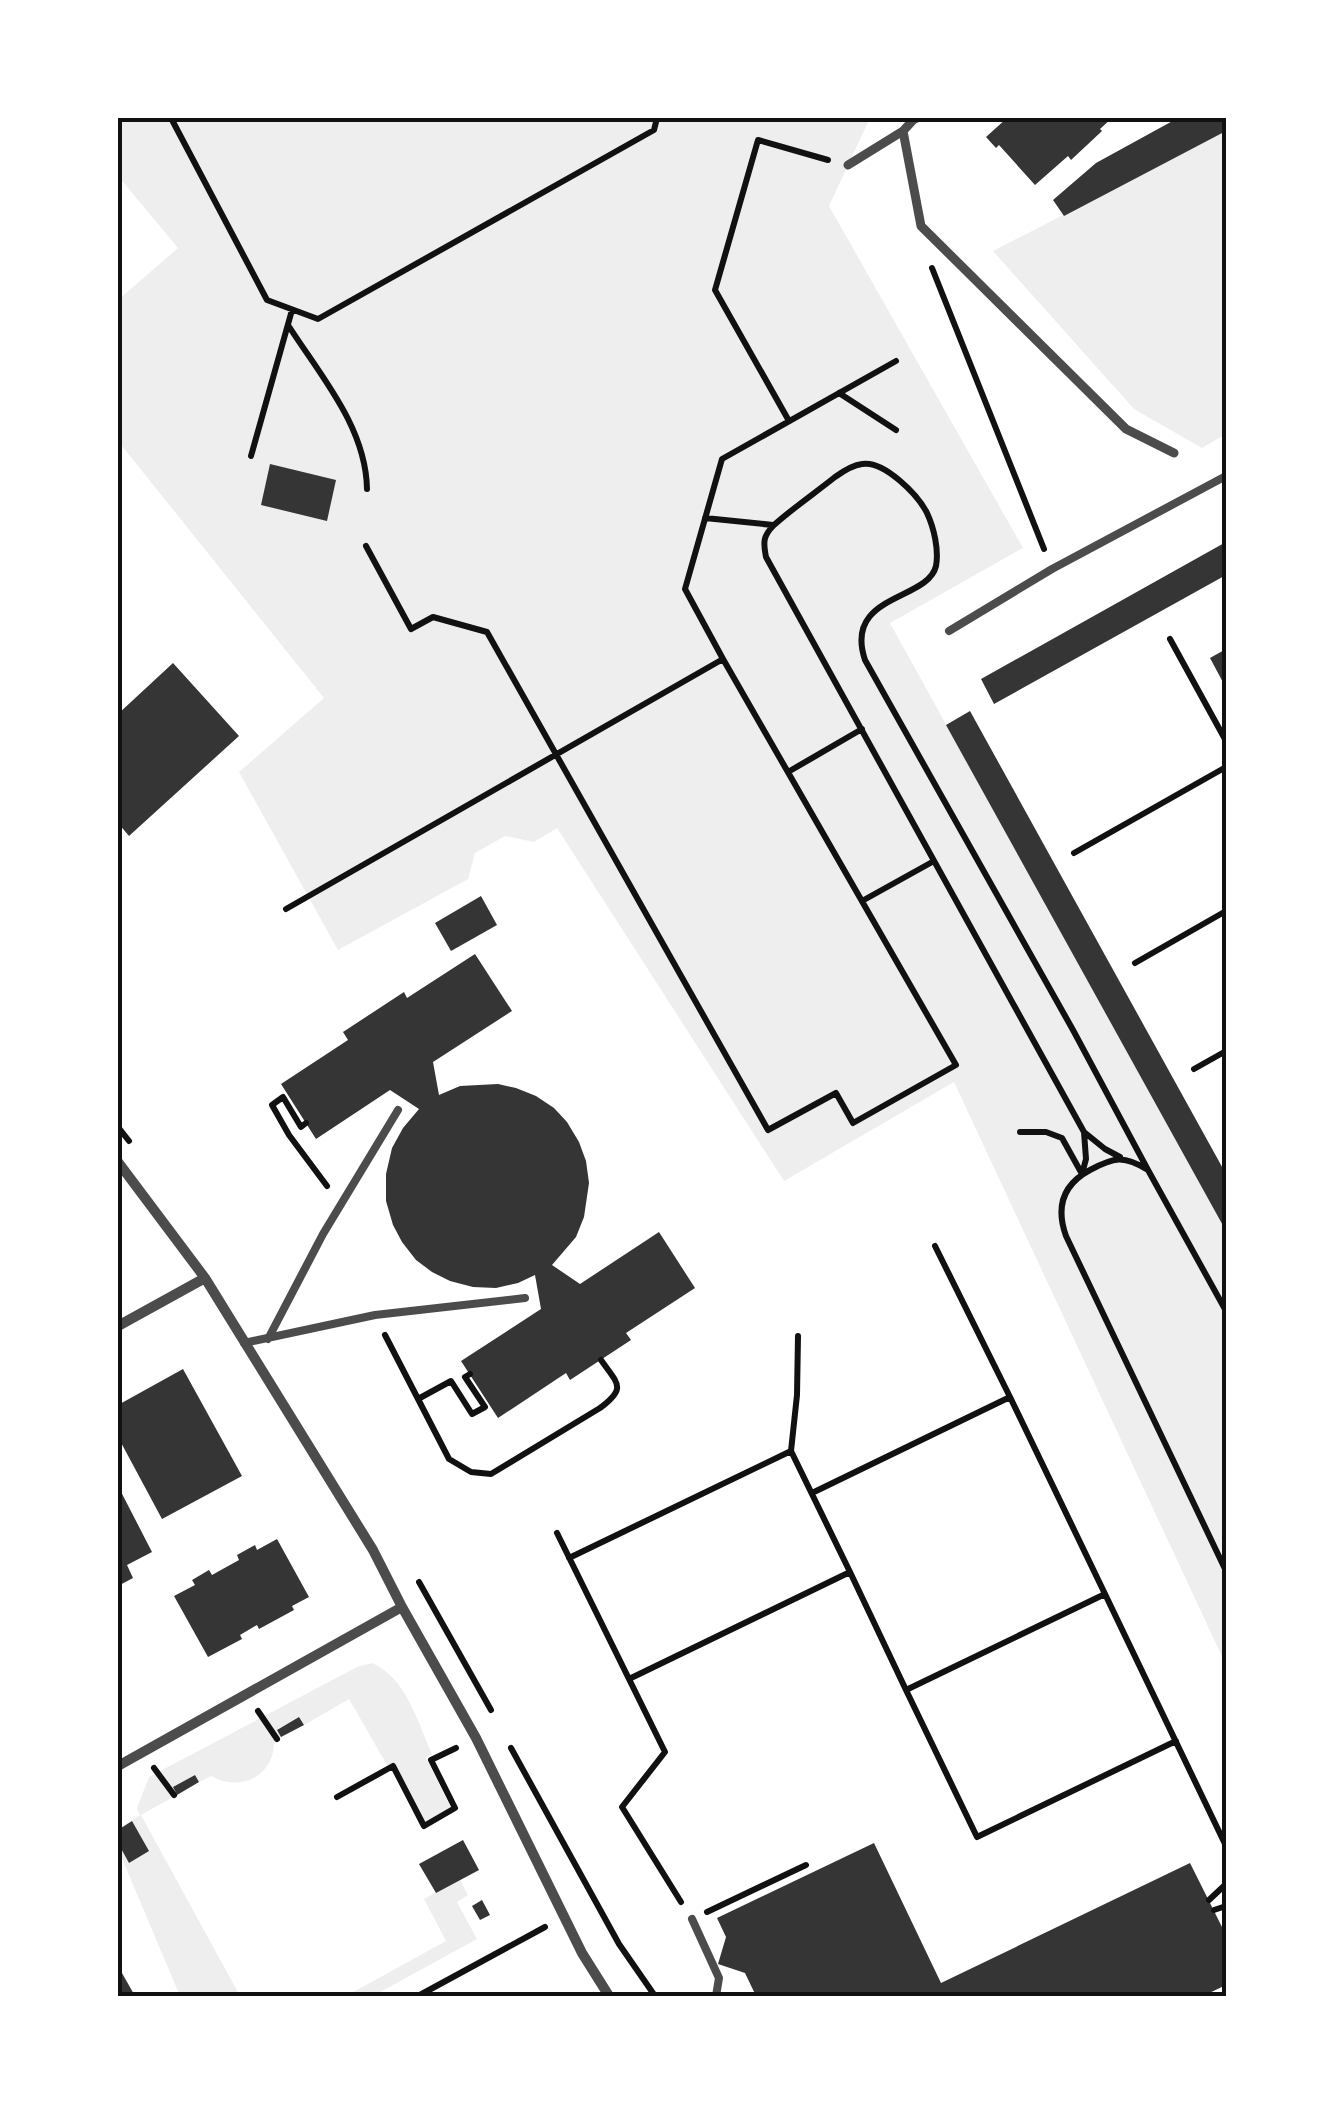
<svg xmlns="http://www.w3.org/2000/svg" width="1344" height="2114" viewBox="0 0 1344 2114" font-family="'Noto Sans',sans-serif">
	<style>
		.green { fill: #eee }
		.building { fill: #353535 }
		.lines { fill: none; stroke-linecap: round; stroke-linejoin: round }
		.path { stroke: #111; stroke-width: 6 }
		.service { stroke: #4c4c4c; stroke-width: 8 }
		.pedestrian { stroke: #4c4c4c; stroke-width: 9 }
		.minor { stroke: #4c4c4c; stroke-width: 10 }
		.neatline { fill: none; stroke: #111; stroke-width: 4 }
	</style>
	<rect width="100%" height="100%" fill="#fff"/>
	<path class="green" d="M118,118H870L829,206L1023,548L890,623L1226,1231V1665L954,1082L784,1181L557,828L534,842L505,836L475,853L468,879L338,950L239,772L324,698L118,441V300L178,248L118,176Z
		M1226,131V434L1202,448L1134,409L993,251Z
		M372,1663C406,1677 418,1723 432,1754L426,1758L451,1808L425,1822L394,1765H387L349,1699L304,1725L299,1717L278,1729L281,1737L274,1742C274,1777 240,1792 211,1776L199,1782L195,1775L173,1787L177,1795L141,1815L240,1996H180L118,1849V1829L140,1815L137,1808L149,1777L357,1667Z
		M460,1880L468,1895L457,1902L477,1939L373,1996H346L446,1941L424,1899Z"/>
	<path class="building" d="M1007,118H1112L1100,129L1102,131L1071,160L1068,156L1035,185L999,145L996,148L986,137Z
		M1178,118H1226V131L1064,216L1053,200L1096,163Z
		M270,464L336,480L327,521L261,505Z
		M1226,542V575L994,704L981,679Z
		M1226,649V688L1210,658Z
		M173,663L239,736L129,836L118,823V714Z
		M970,711L1226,1174V1231L946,725Z
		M481,896L497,925L451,951L435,923Z
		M475,954L512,1011L433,1062L439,1095L460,1086L498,1084L516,1088L536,1096L554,1108L567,1122L579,1142L586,1161L589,1183L584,1217L576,1237L552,1265L580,1284L659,1232L695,1288L626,1333L631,1340L570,1380L566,1373L498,1418L461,1361L541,1309L535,1275L518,1283L496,1288L473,1287L450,1281L432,1272L416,1260L402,1242L393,1225L386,1201V1174L392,1148L403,1128L419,1109L390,1090L316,1139L281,1084L348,1040L343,1032L404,992L407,998Z
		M183,1369L242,1476L162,1519L118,1437V1405Z
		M118,1486L152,1552L127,1565L133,1578L118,1586Z
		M277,1539L309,1597L292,1606L294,1610L259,1629L257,1625L240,1635L242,1639L208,1657L174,1596L195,1585L192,1580L209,1570L212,1575L239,1560L237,1555L255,1545L257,1550Z
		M299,1717L304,1725L281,1737L277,1730Z
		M195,1775L199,1782L177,1795L173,1787Z
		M132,1821L149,1851L129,1863L118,1843V1830Z
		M463,1840L479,1870L436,1893L419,1864Z
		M874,1843L941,1983L1190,1863L1226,1935V1985L1203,1996H756L745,1973L718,1964L726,1937L717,1918Z
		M482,1900L490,1915L480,1920L472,1906Z
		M118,1966L135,1996H118Z"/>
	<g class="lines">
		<path class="path" d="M171,118L267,300L318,319L654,130L657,118
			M932,268L1044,549
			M288,325C320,375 366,427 367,489
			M839,393L896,430
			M789,421L715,290L758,140L828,160
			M251,456L292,310
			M705,518L773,525
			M366,546L411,629L433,617L487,632L768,1130L836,1093L853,1123L956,1065L723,659
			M1170,639L1226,741
			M788,772L862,729
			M1074,853L1226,767
			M862,901L934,861
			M286,909L723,659L685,589L722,459L896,361
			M1135,963L1226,911
			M1194,1069L1226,1051
			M306,1123L301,1127L283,1097L272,1105L289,1135L327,1186
			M118,1127L129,1141
			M1020,1132H1046L1062,1138L1082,1174L1086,1159L1084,1132L1105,1149L1120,1157
			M1084,1132L766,557C763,542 763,536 774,525C793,508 815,493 835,477C842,472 853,465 862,464C884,460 918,495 927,513C934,528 939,550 936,566C928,601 843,594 865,660L1073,1030L1148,1170
			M935,1246L1010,1397
			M1226,1311L1148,1170C1124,1155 1114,1157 1090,1170C1062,1185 1056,1208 1066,1236L1226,1571
			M385,1335L449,1459L471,1472L491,1474L600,1408C627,1388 618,1384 601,1360
			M418,1399L451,1381L472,1414L485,1407L465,1377L470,1374
			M791,1451L797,1395L798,1336
			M812,1493L1010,1397L1105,1594L906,1690L850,1572
			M557,1533L665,1752L622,1807L681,1902
			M569,1558L791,1451L850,1572L629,1679
			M419,1582L491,1710
			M1105,1594L1226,1846
			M906,1690L977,1837L1176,1741
			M258,1711L277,1739
			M511,1748L619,1944L655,1996
			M154,1768L174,1795
			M337,1797L393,1766L424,1826L455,1808L431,1760L456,1748
			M1209,1900L1226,1884
			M1214,1910L1226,1906
			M707,1912L806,1865
			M418,1996L545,1927"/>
		<path class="service" d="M949,631L1052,569L1226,476
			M268,1339L323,1234L398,1110
			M244,1343L375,1315L525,1298
			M692,1919L719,1978L716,1996"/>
		<path class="pedestrian" d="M915,118L903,131L921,226L1126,429L1174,453
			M848,165L903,131"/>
		<path class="minor" d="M915,118H916
			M118,1162L205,1278L373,1550L402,1607L476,1738L582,1953L609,1996
			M118,1326L205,1278
			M118,1766L402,1607"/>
	</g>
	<rect width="1344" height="2114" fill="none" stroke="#ffffff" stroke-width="240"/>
	<rect x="120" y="120" width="1104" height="1874" class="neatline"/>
</svg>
